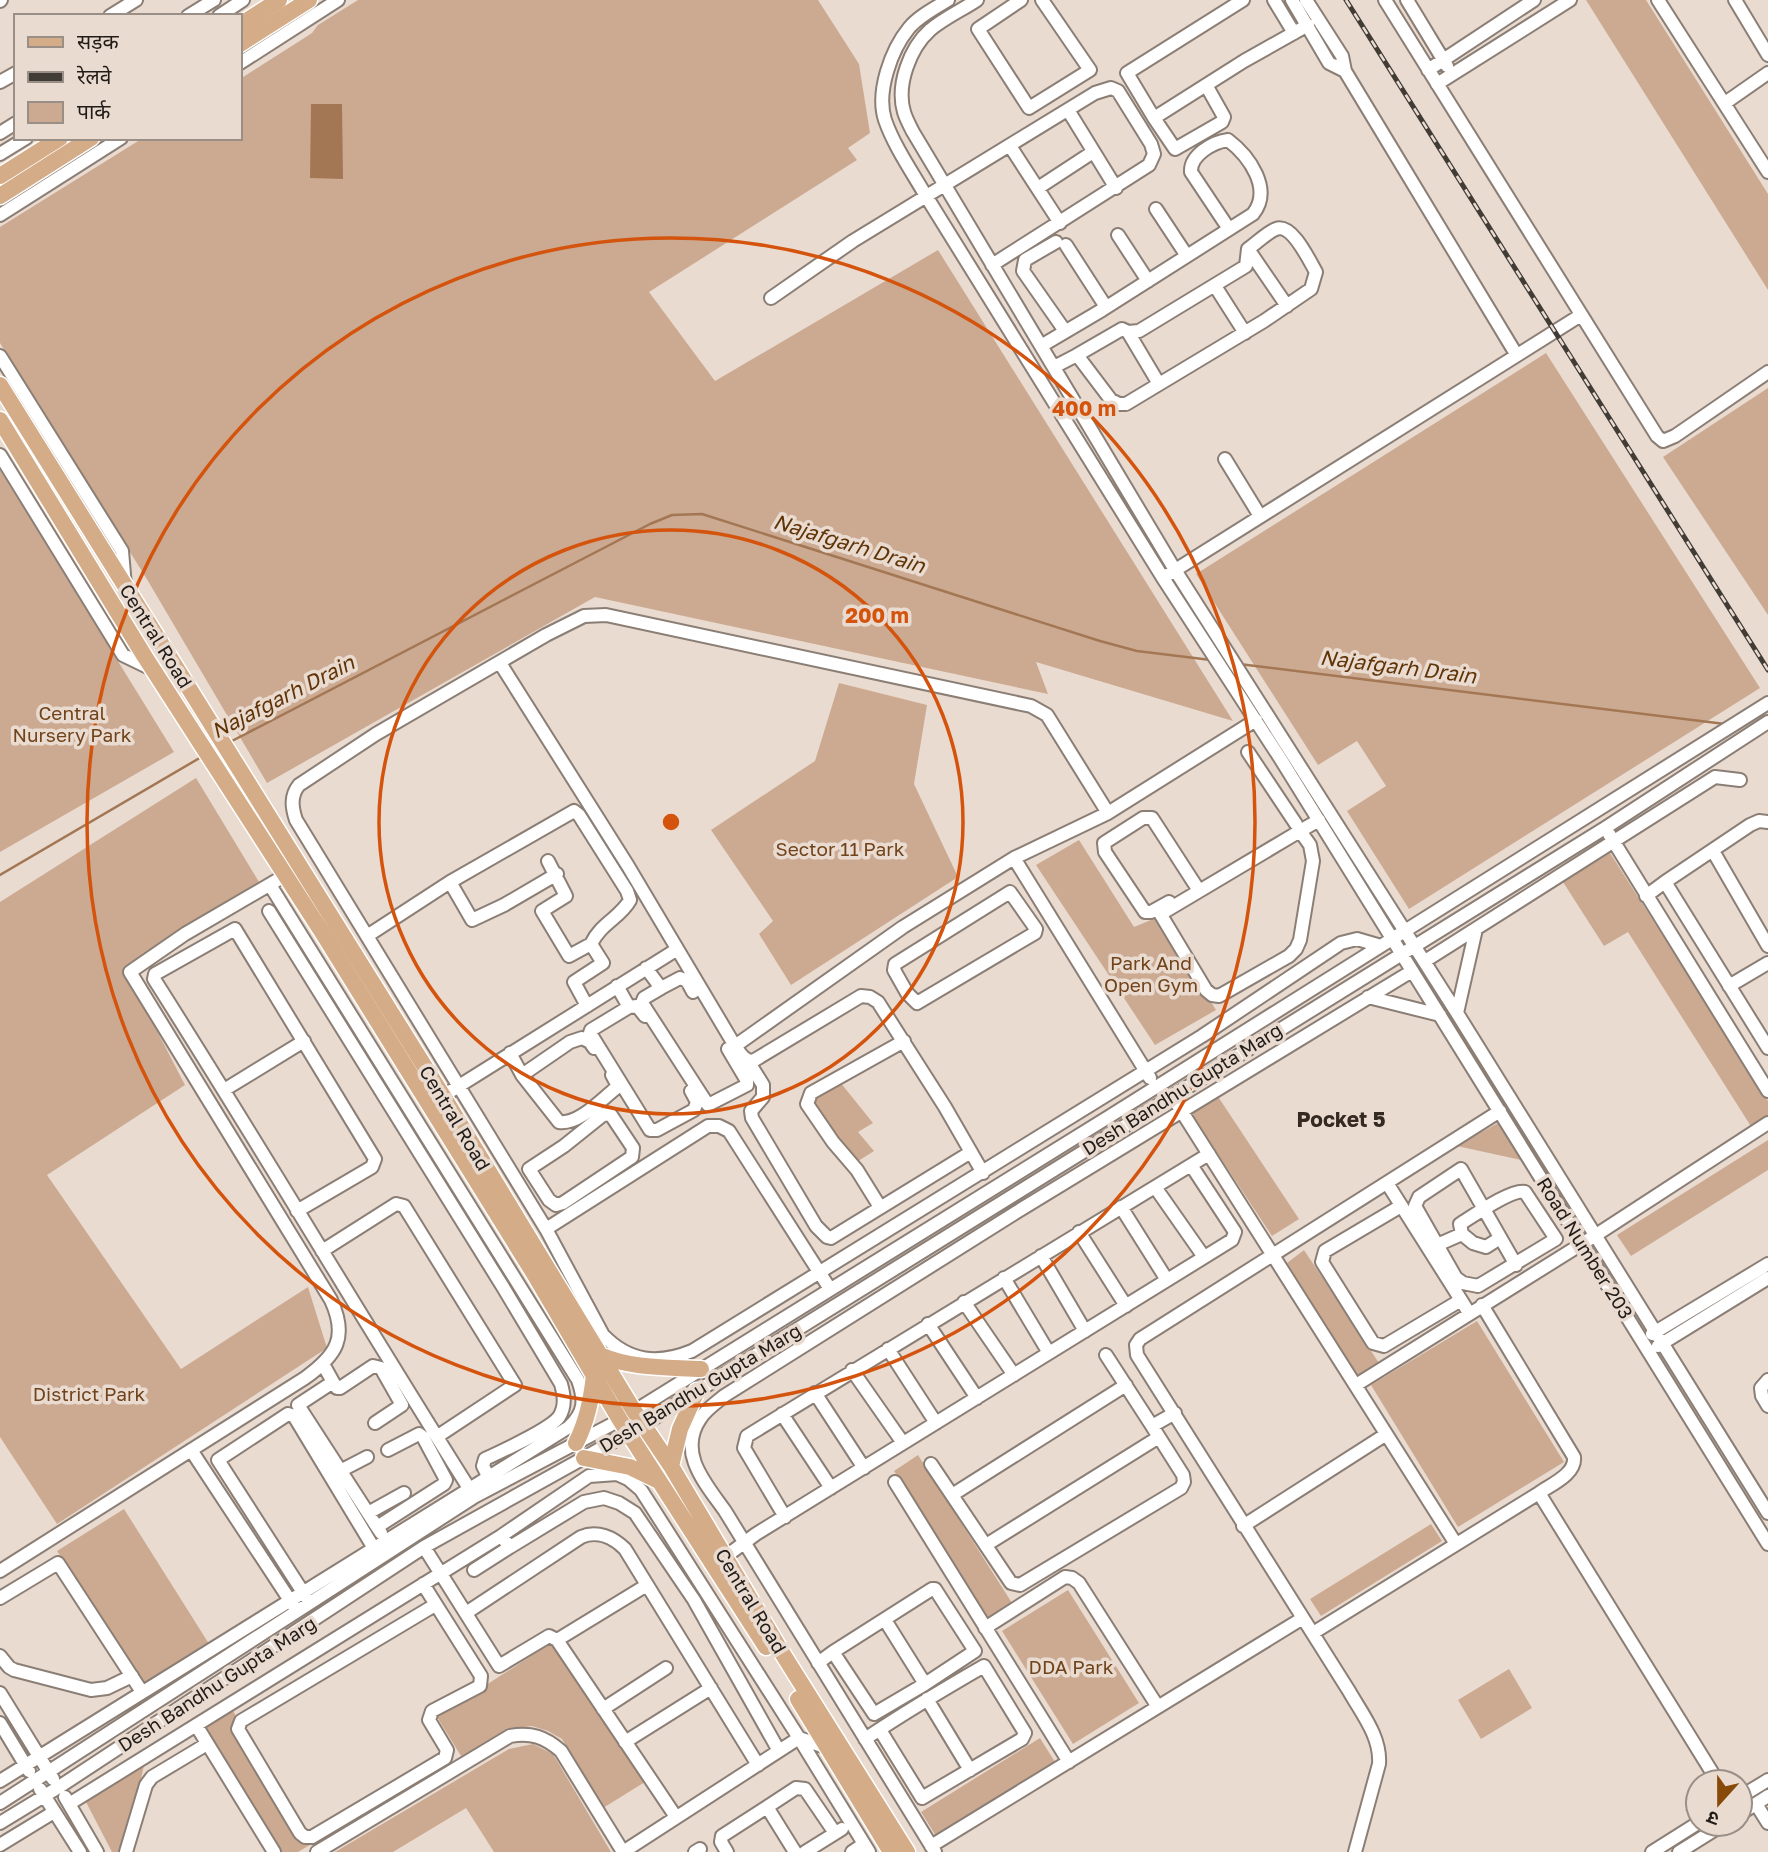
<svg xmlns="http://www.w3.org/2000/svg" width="1768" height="1852" viewBox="0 0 1768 1852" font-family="'Golos Text','Noto Sans Devanagari',sans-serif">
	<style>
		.green { fill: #ccaa91 }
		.water { fill: #a37754 }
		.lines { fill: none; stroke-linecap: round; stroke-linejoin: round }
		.stream { stroke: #a37754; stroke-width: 2.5 }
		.minor-casing { stroke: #8b7e75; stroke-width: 16 }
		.major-casing { stroke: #fff; stroke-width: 19 }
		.minor { stroke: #fff; stroke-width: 12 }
		.major { stroke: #d4ac87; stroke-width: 16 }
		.rail-casing { stroke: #423c37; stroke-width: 5 }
		.rail { stroke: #eadbd1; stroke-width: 2.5; stroke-dasharray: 8; stroke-linecap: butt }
		.ring { fill: none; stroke: #d4530d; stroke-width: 3.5 }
		.labels { text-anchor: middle; stroke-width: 7; stroke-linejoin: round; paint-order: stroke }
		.street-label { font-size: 19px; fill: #211c18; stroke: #eadbd1 }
		.park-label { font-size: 19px; fill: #70431a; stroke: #eadbd1 }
		.water-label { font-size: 21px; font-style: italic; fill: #603407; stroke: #eadbd1 }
		.neighbourhood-label { font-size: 21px; font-weight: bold; fill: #342a21; stroke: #eadbd1 }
		.centre { fill: #d4530d; stroke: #eadbd1; stroke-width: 3.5 }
		.ring-label { font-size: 21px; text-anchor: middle; font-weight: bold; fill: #d4530d; stroke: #eadbd1; stroke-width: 7; stroke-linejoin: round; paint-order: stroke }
	</style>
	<rect width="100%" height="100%" fill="#eadbd1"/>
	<path class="green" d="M358,0H818L859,64L870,133L848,148L857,160L649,292L715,381L938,250L1233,721L1036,662L1048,694L595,597L267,783L148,581L0,343V227L143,138H240V79L298,42L312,33L318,25Z
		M1586,0H1646L1768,194V290Z
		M1546,353L1760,688L1409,909L1347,811L1386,786L1357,741L1318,765L1196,574Z
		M1768,388V615L1663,457Z
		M0,470L174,752L0,852Z
		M839,683L927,705L914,784L958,877L791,985L759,934L773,921L711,830L815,761Z
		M196,778L259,882L126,971L185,1085L47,1175L181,1369L308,1287L327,1348L57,1524L0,1437V902Z
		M1079,840L1134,927L1158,917L1216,1010L1155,1045L1036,865Z
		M1610,853L1768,1101V1118L1752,1128L1628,932L1604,946L1563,882Z
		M840,1082L873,1123L858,1132L874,1151L852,1165L802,1102Z
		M1217,1095L1299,1219L1272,1236L1190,1112Z
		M1498,1123L1521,1160L1457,1146Z
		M1768,1140V1170L1631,1256L1617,1235Z
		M1304,1250L1379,1363L1359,1377L1287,1263Z
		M1477,1321L1564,1462L1458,1527L1371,1385Z
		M918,1455L1012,1603L987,1618L894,1471Z
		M124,1509L211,1647L144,1689L57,1551Z
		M1431,1524L1442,1541L1321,1616L1310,1599Z
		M1068,1590L1139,1703L1073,1744L1002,1631Z
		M554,1641L645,1782L603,1808L562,1739L548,1731L532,1726L518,1728L461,1756L437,1717Z
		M1509,1669L1532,1708L1481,1739L1458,1700Z
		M233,1711L315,1842L298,1852H277L205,1727Z
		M1040,1738L1055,1762L936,1836L921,1812Z
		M533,1744L553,1754L611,1852H494L466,1808L393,1852H335L509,1749Z
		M144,1765L125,1852H112L86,1802Z"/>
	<path class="water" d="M311,104H342L343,179L310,178Z"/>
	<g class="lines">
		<path class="stream" d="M1239,664L1725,724
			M230,742L650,524L672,515L702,514L1100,641L1137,651L1211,660
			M0,875L203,756"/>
		<defs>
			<path id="minor" d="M948,0C935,8 919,16 909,28C891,50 876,92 885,120C894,146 912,172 926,196L1163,578L1280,758L1768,1544
				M977,0C962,10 944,18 930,30C910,48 896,85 904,112C906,119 910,126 913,132L1175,570L1457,1013L1768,1513
				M1021,0L978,29L1029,108L1090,70L1042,0
				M1243,0L1127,73L1154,118L1244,61L1308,25
				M1274,0L1294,33
				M1292,0L1329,63L1345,71
				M1306,0L1342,56L1345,71L1516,354
				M1385,0L1657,436L1663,441L1675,436L1768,372
				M1407,0L1447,66
				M1658,0L1768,172
				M1735,0L1768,55
				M0,1L1,0
				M110,16L136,0
				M188,16L214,0
				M219,16L243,0
				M240,63L338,0
				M1428,70L1534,0
				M0,82L16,73
				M1437,84L1570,0
				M1725,103L1768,73
				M1068,110L1116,188
				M1154,118L1175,149L1222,122L1224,117L1206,85
				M0,133L16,123
				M1010,146L1060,223
				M0,154L26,138
				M1038,188L1093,152
				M1156,209L1187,256
				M0,215L121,138
				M1118,235L1148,281
				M1056,242L1025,260L1023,271L1065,331
				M1066,245L1106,307
				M1248,249L1287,306
				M1215,286L1245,333
				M771,298L853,241L1095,93L1111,88L1118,91L1151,144L1154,154L1149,165L992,265
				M1128,332L1159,384
				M1041,346L1102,310L1253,214C1273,189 1249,156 1228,140C1213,142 1190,155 1191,172L1229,229
				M0,356L122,551L125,586
				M1054,367L1077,355L1111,400L1119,404H1126L1264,321L1311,289L1316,272C1309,260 1292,223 1276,229C1266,233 1257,243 1248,249L1246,266L1139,331L1128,332L1122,329L1077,355
				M0,455L123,655L152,669
				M1225,459L1260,516
				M1169,574L1581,315
				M500,663L628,866L735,1046L903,927L1014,858L1108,813L1256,720
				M1248,752L1296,824
				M1108,813L1047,715L1031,706L606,615L584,616L546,635L376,734L299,785C290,796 292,808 296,820L546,1229L603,1335C629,1362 658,1365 692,1351L1202,1036L1341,943L1357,939L1381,946
				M1300,831L1310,845L1313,861L1300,940L1296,949L1289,956L1219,996L1212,995L1206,990L1161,915L1164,912L1300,831L1319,820
				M1609,834L1768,1091
				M1713,851L1768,946
				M1014,858L1150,1078
				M548,861L566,896L542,911L569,956L591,944L603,963L574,982L587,1006
				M450,882L472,920L504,905L557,874
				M1665,882L1750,825L1759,821L1768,822
				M1010,892L1036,929L1035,933L917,1003L907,993L894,970L895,964Z
				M1646,896L1665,882L1768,1048
				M1169,902L1151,912H1145L1105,852L1104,843L1143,818H1152L1196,886
				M269,911L503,1287L561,1384C564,1395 566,1406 559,1417C549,1430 502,1451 485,1459L483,1466L490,1480
				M367,936L450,882L574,811L579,815L627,891L630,900C620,918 601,923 591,944
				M1425,961L1715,777L1740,780
				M646,968L661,988L644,998L642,1003L708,1105L747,1085V1081L728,1049
				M617,986L629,1007L591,1030L590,1033L650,1130H657L694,1110L697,1102L691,1091
				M1729,986L1768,963
				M661,988L680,978L687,981L693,992
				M1368,997L1440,1015
				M629,1007L637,1006L645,1016
				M1457,1013L1476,929
				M735,1046C740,1053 744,1061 753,1061L861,996L870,997L878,1002L945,1107L983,1173
				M510,1053L522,1075L559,1122C578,1125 601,1100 615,1089L618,1086L612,1075
				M748,1061L763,1085V1097L751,1111L752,1118L816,1226L827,1237L831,1238L971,1152
				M522,1075L570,1042L582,1038L590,1042L594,1048
				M224,1090L304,1041
				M443,1096L676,950
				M1177,1104L1456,1544
				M604,1114L611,1115L633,1148L632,1157L563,1203L556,1205L549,1200L529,1169L564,1146Z
				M1387,1183L1461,1300
				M1155,1187L1204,1257
				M1401,1206L1325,1251L1322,1262L1373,1343L1384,1346L1461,1300L1469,1313
				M880,1207L857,1170L833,1142L807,1104L811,1093L904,1041
				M1121,1207L1167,1280
				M297,1211L372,1167L375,1159L235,929L155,974L154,979C262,1149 364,1322 472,1493
				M546,1229L708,1126H719L729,1131L830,1289
				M1079,1232L1126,1306
				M1462,1234L1460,1224C1473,1216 1513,1188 1525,1192L1556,1239L1478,1286L1463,1283L1456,1278L1415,1206L1419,1197L1461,1169L1516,1265
				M1437,1245L1462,1234L1473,1243L1486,1247L1500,1238
				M322,1251L396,1204L404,1206L515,1385L438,1436
				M1041,1256L1085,1331
				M1004,1278L1049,1353
				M964,1302L1014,1375
				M928,1324L977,1398
				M1652,1334L1768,1264
				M1658,1346L1768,1278
				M888,1349L936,1423
				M1106,1355L1152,1426
				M323,1364L333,1382L298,1405L377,1527
				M852,1370L903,1443
				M1768,1380L1761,1388L1762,1396L1768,1406
				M333,1382L337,1388H340L373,1366L381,1368L402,1405L375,1423
				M1356,1385L1596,1235L1768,1123
				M815,1393L864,1468
				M782,1414L831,1488
				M191,1450L295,1608
				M931,1464L1011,1583L1020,1585L1181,1488L1184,1482L1183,1475L1152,1426L1175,1413
				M340,1471L367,1457
				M895,1482L1069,1762
				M1539,1493L1718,1782
				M952,1495L1126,1385
				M368,1513L404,1493
				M785,1517L744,1448L747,1436L1209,1154
				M1243,1526L1385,1435
				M381,1533L377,1527L444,1484L446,1480L423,1437L419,1434L388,1450
				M501,1536L510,1547L584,1502L604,1498L619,1503L635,1513L694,1600L779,1751
				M986,1545L1159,1437
				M424,1547L499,1666L549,1636L557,1640L676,1817
				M725,1557L756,1534L1232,1240L1235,1232L1191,1165
				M474,1570L510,1547
				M0,1571L305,1378C337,1355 348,1337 331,1300L130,972L185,934L286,875
				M423,1584L481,1676L480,1686L432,1711L429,1720L447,1750L445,1758L312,1837H305L300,1833L238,1729L241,1721L435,1605
				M306,1597L218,1460L288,1414L294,1416L378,1555
				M0,1598L58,1563L142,1692
				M466,1613L581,1537C597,1530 613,1537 625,1549L758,1765
				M885,1620L925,1684
				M985,1628L1065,1577L1072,1578L1079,1583L1158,1707
				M1313,1633L1539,1493C1552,1484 1576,1474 1574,1457L1482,1305
				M557,1640L647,1585
				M0,1656L9,1667L14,1670L91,1690L107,1688L132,1676
				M818,1663L833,1652L932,1589H935L975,1651L925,1684L874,1714L833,1652
				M0,1693L53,1779
				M927,1699L970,1770
				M603,1709L666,1668
				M0,1723L29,1771
				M196,1725L274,1852
				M865,1739C904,1713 944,1689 984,1666L1025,1733L1022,1739L922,1798L880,1730
				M625,1742L711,1688
				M0,1781L569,1427C585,1412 585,1400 578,1380L270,885
				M40,1789L80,1852
				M65,1797L97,1852
				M1740,1797L1768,1780
				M0,1803L474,1497L620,1420L1110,1116L1768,703
				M69,1804L501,1536L589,1476L617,1474L628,1479L641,1490L799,1738L869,1852
				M1756,1804L1768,1823
				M1740,1814L1768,1796
				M0,1823L59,1787L424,1547L643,1425L1605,828L1768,722
				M0,1845L54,1812
				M931,1846L1303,1618
				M126,1852L146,1785L152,1777L207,1744
				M317,1852L510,1736C531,1732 545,1737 561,1751L623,1852
				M623,1852L799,1738L828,1748
				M695,1852L700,1849
				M727,1852L721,1842L722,1836L767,1807
				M795,1852L767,1807L796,1788L805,1789L835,1833
				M805,1852L842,1829
				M852,1852L864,1844
				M935,1852L725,1511C706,1484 677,1453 700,1419C705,1410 716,1403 724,1396L1015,1213L1412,971
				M1355,1852L1379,1764C1381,1737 1362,1714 1349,1691L1137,1355L1136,1345L1140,1339L1500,1111
				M1652,1852L1698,1823
				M1679,1852L1724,1824"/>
			<path id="major" d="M240,25L279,0
				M240,44L309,0
				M0,176L60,138
				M0,196L91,138
				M0,385L443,1096L634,1411L671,1466L784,1656L907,1852
				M0,420L145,657L322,932L533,1272L620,1420L766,1647
				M600,1355C633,1369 666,1367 701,1369
				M576,1443C587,1421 591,1400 594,1376
				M584,1458L630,1467L659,1481
				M671,1466L680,1429L697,1391
				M798,1699L891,1852"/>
		</defs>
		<use href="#minor" class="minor-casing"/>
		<use href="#major" class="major-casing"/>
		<use href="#minor" class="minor"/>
		<use href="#major" class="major"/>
		<defs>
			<path id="rail" d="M1346,0L1768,670"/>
		</defs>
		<use href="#rail" class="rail-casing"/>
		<use href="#rail" class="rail"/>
	</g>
	<g class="ring">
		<circle cx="671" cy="822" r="292"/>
		<circle cx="671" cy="822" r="584"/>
	</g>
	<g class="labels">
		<g class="street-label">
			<text transform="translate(156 636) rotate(58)" y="7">Central Road</text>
			<text transform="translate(1182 1089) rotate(-32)" y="7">Desh Bandhu Gupta Marg</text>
			<text transform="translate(455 1118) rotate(59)" y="7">Central Road</text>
			<text transform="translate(1585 1248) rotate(58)" y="7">Road Number 203</text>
			<text transform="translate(700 1388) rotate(-31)" y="7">Desh Bandhu Gupta Marg</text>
			<text transform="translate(751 1601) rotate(59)" y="7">Central Road</text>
			<text transform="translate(217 1684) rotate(-33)" y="7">Desh Bandhu Gupta Marg</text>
		</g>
		<g class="park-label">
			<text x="72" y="720">Central<tspan x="72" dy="22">Nursery Park</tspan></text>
			<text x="840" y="856">Sector 11 Park</text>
			<text x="1151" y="970">Park And<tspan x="1151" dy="22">Open Gym</tspan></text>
			<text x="89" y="1401">District Park</text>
			<text x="1071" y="1674">DDA Park</text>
		</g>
		<g class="water-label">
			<text transform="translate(849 544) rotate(17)" y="7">Najafgarh Drain</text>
			<text transform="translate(1398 667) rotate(7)" y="7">Najafgarh Drain</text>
			<text transform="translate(283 697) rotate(-27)" y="7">Najafgarh Drain</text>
		</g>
		<g class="neighbourhood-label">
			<text x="1341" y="1127">Pocket 5</text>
		</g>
	</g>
	<circle cx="671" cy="822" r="10" class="centre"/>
	<g class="ring-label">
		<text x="1084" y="416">400 m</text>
		<text x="877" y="623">200 m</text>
	</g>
	<rect x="14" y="14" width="228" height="126" fill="#eadbd1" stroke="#9a8f87" stroke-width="2"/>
	<rect x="28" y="37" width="35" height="10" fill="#d4ac87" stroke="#9a8f87" stroke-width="2"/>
	<text x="77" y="49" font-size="21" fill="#211c18">सड़क</text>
	<rect x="28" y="72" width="35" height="10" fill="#423c37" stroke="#9a8f87" stroke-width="2"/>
	<text x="77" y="84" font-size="21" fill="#211c18">रेलवे</text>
	<rect x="28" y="102" width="35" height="21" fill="#ccaa91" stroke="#9a8f87" stroke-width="2"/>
	<text x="77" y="119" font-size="21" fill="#211c18">पार्क</text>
	<g transform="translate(1719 1803) rotate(201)"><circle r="33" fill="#eadbd1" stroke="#9a8f87" stroke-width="2"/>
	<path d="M0-5L12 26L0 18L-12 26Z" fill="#874a09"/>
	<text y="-10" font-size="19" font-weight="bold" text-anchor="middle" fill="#211c18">उ</text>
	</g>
</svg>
